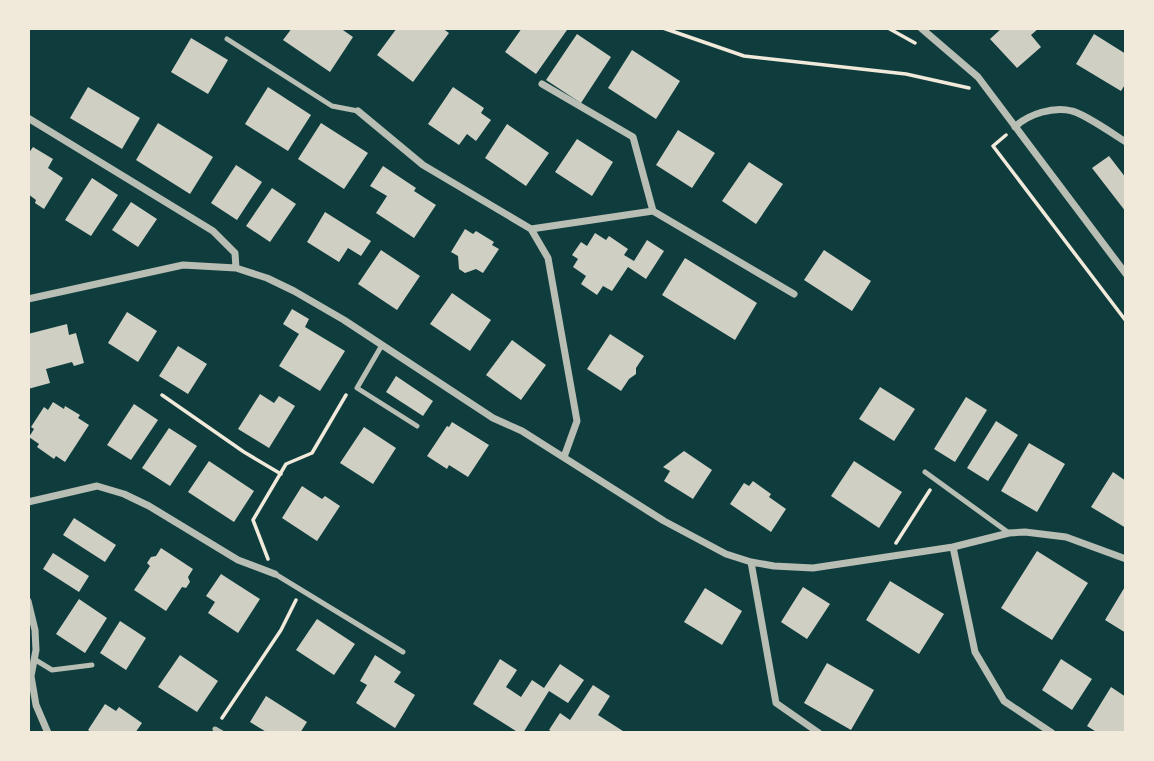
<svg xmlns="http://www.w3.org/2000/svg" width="1154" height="761" viewBox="0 0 1154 761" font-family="Figtree,sans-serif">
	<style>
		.building { fill: #cfcfc3 }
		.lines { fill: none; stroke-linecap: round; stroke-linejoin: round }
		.path { stroke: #f1e9da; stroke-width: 3.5 }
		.service { stroke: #b8beb3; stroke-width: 5 }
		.minor { stroke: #b8beb3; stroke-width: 7 }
	</style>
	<rect width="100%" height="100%" fill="#0f3d3e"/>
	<path class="building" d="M292,28H340L353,37L330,72L283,40Z
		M397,28H442L449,33L413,82L377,55Z
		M522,28H563L567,30L536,74L505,52Z
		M1002,28H1039L1031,35L1041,47L1017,68L990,39Z
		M577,34L611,57L581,103L546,80Z
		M1094,34L1126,54V83L1121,91L1076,64Z
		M191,38L228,60L208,94L171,72Z
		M632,50L680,81L656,119L608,88Z
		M88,87L140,118L122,149L70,118Z
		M268,87L311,115L288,151L245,124Z
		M453,87L484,108L481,113L491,120L476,141L467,134L459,145L428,124Z
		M158,123L213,157L190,194L136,160Z
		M321,123L368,153L344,189L298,159Z
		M507,124L549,153L526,186L485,158Z
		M678,130L715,153L692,188L656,165Z
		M577,139L613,162L592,196L555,172Z
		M33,147L53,159L48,168L63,178L44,209L35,203L36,200L28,194V154Z
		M1109,156L1126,178V212L1092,168Z
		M749,162L783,184L756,224L722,201Z
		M236,165L262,182L237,220L211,203Z
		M383,166L416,188L414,191L436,205L414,238L376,213L387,196L370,186Z
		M92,178L118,195L91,236L65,220Z
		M272,188L296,204L270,242L246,226Z
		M131,202L157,219L138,247L112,230Z
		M325,212L371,241L361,256L348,248L339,262L307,242Z
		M465,229L473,234L476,231L494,242L492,245L499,249L483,273L476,269L465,273L459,269L458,256L451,252Z
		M595,233L606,240L609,236L628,249L624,255L634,261L647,240L664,251L646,279L628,267L612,291L603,286L597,295L581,284L586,276L573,267L578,259L572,255L581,242L587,246Z
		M381,250L420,276L397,310L358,284Z
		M824,250L871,281L852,311L804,280Z
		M685,258L757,303L735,340L662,295Z
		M452,293L491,320L470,351L430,324Z
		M292,309L309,319L305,327L345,351L320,391L279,366L299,334L283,324Z
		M127,312L157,331L138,362L108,343Z
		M67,324L69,335L76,333L84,363L74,366L72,362L46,369L50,383L28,389V334Z
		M610,334L644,356L636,368V374L629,379L621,391L587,369Z
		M512,340L546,365L521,400L486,375Z
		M178,346L207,364L188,394L159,376Z
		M396,376L433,401L423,416L386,392Z
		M880,387L915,409L894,441L859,419Z
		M260,394L274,403L279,396L295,406L269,448L238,429Z
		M966,397L987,410L955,462L934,449Z
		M53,402L64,409L65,406L80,415L78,418L89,425L65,462L56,456L54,459L37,447L39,444L29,437L34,429L31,427L44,407L48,410Z
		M134,404L158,420L131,460L107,445Z
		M996,421L1018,435L988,481L967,468Z
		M452,422L489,445L468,477L449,465L447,469L427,456L447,426L449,427Z
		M364,427L396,448L373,484L340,463Z
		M169,428L197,446L170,486L142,468Z
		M1029,443L1065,464L1037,512L1001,491Z
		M684,451L712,470L693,499L664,481L670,471L663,467Z
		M209,461L254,491L234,522L188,492Z
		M854,461L902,492L879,528L831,496Z
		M1113,472L1126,481V528L1091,507Z
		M753,481L771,494L769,497L786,509L771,532L730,504L744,483L749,486Z
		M302,486L322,499L325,496L340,506L317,541L282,518Z
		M74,518L116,545L105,562L63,535Z
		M161,548L193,569L188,577L190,582L186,588L182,587L166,611L134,590L150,566L147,563L151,557L156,556Z
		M1037,551L1088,583L1052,640L1001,608Z
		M53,553L89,576L79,592L43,569Z
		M221,574L260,599L238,633L208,613L215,602L206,596Z
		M890,581L944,614L919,654L866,620Z
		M1126,585V633L1105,620Z
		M803,587L830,604L807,639L781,622Z
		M705,588L742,611L722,645L684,622Z
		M79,599L107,618L85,653L56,634Z
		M317,619L355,644L334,675L296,650Z
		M120,621L146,638L126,670L100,653Z
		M180,655L218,681L197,712L158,687Z
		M375,655L401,672L394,682L415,695L395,728L356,703L367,685L360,681Z
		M500,659L517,670L506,687L521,697L532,680L544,688L560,664L584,680L568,703L549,691L523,733H519L473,704Z
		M1061,659L1092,679L1072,710L1042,690Z
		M827,663L874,690L851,730L804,703Z
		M593,685L610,696L598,715L626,733H554L549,730L560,713L570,720Z
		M1111,687L1126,697V733H1098L1087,726Z
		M266,696L307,722L300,733H268L250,722Z
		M105,704L116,711L119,707L142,723L135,733H93L88,730Z"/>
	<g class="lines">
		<path class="path" d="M663,28L744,56L906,74L969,88
			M888,28L915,43
			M1006,135L993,146L1126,321
			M162,395L244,452L281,474
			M896,543L930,490
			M268,559L253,520L286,464L312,453L346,395
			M222,718L281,630L296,600"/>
		<path class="service" d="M227,39L332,106L358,111
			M382,345L357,388L417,426
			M925,472L1009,533
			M275,574L403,652
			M34,659L52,670L92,665
			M215,729L222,733"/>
		<path class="minor" d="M921,28L978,77L1126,274
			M542,84L633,137L653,211
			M358,111L423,165L531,229L548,258L577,421L564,457
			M28,118L213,231L235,253L236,268
			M1015,127C1028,114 1054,106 1072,111C1085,114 1113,134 1126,142
			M531,229L653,211L794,294
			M28,299L183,265L236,268L267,278L294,291L344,320L493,418L522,431L664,521L726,554L751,562L774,566L813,568L953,547L1009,533L1025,532L1066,537L1126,559
			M28,502L97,486L124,494L149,506L238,560L275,574
			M953,547L975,652L1004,701L1052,733
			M751,562L776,703L819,733
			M28,601L35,630L36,650L31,676L36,705L48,733"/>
	</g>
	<rect width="1154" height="761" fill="none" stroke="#f1e9da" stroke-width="60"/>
</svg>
